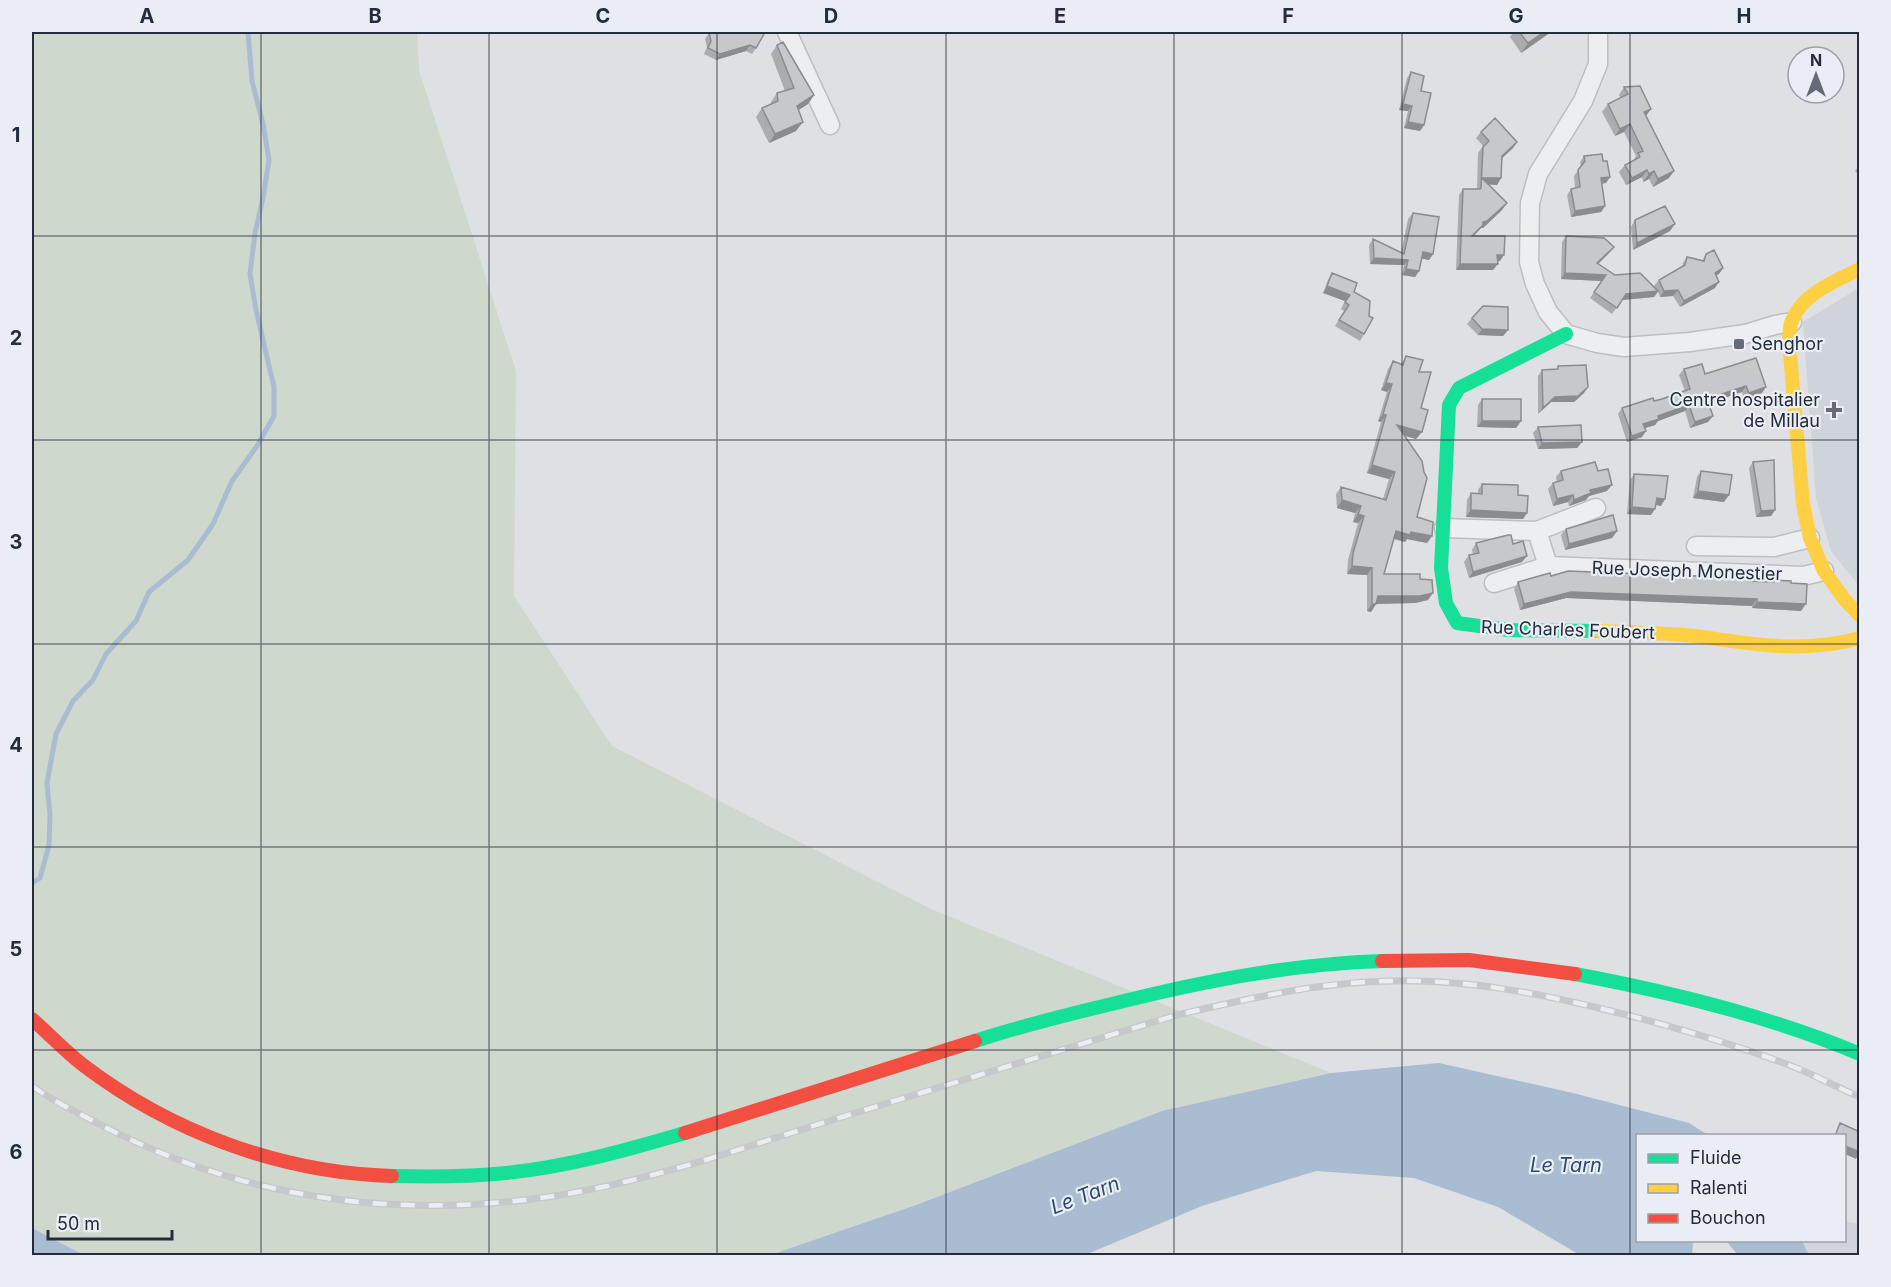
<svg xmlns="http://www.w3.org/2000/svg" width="1891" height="1287" viewBox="0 0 1891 1287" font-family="Inter,sans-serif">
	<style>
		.built { fill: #cfd3da }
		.green { fill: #ced8cd }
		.water { fill: #aabcd1 }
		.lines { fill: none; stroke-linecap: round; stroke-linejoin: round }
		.stream { stroke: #aabcd1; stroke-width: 5 }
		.street-casing { stroke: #bcbec1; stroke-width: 21 }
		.street { stroke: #edeef0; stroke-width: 18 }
		.fast { stroke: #16e098; stroke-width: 14 }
		.slow { stroke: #ffcf43; stroke-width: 14 }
		.jam { stroke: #f24e42; stroke-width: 14 }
		.rail-casing { stroke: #c6c8cb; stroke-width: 7 }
		.rail { stroke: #eaeef4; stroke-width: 4.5; stroke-dasharray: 14; stroke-linecap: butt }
		.wall { fill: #aaacaf }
		.shaded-wall { fill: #8b8c8e }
		.building { fill: #c6c8cb; stroke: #8b8c8e; stroke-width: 1.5 }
		.grid { fill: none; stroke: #242d3d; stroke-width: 1.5; stroke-opacity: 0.55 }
		.poi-dot { fill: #656c77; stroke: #eaeef4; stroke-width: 2 }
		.labels { text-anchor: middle; stroke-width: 4.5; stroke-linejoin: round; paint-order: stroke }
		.poi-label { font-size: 18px; fill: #242d3d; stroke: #eaeef4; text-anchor: start }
		.street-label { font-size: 18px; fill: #242d3d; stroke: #eaeef4 }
		.water-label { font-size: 20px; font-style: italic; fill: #2d4b72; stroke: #eaeef4 }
		.neatline { fill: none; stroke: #242d3d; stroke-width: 2 }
		.grid-label { font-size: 20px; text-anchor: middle; font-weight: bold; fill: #242d3d }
	</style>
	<rect width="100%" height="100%" fill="#dee0e3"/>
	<path class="built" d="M1859,288V586L1831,551L1816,498L1803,322Z
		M1845,1221L1859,1224V1255H1809L1802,1241L1844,1240Z"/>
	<path class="green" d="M32,32H417L419,70L516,371L514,596L612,746L931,909L1331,1073L1162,1111L916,1205L770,1255L90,1256L78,1252L32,1228Z"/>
	<path class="water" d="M1439,1063L1573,1093L1689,1123L1708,1135L1638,1136V1240L1693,1241L1692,1255H1580L1498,1207L1414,1178L1316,1171L1202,1206L1085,1255H770L916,1205L1162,1111L1331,1073Z
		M32,1228L78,1252L90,1255H32Z
		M1726,1241H1802L1809,1255H1738Z"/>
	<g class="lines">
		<path class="stream" d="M32,883L40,878L49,845L50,815L47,783L56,734L73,701L93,680L106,654L136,621L149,592L188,560L213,524L232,481L257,446L274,416V387L256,310L250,274L255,233L263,198L269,160L263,124L252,81L248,32"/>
		<defs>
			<path id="street" d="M787,32L830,125
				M1598,32V64L1583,101L1538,174L1530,203L1529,262L1535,284L1548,312L1566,334L1597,343L1624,347L1690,342L1745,334L1775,325L1792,322
				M1444,528L1537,531L1596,508
				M1696,546L1774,547L1810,538
				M1548,566L1803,576L1824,571
				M1494,583L1548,566L1537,531"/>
		</defs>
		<use href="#street" class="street-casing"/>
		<use href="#street" class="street"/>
		<path class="fast" d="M1566,334L1459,388L1449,405L1441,568L1446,603L1457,623L1509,630L1598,631
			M1575,974C1671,992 1770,1016 1860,1054
			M975,1041C1022,1026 1069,1014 1116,1003C1204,981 1291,964 1382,961
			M392,1176C431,1177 468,1177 506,1173C567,1167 627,1150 685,1133"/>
		<path class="slow" d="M1860,269C1835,281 1801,294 1791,323C1789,329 1790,336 1789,342L1803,504L1810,538L1824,571L1845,600L1860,616
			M1598,631C1630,632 1663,633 1695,636C1753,644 1802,654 1860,638"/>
		<path class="jam" d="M1382,961L1469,960L1575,974
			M32,1019C49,1034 65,1051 83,1065C171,1132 281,1173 392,1176
			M685,1133L975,1041"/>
		<defs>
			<path id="rail" d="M32,1086C53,1101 76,1112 99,1124C242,1199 395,1220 554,1196C647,1182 742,1148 832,1120C947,1085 1061,1050 1177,1015C1247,999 1318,982 1391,981C1464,979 1537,993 1607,1010C1668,1025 1730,1043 1789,1065C1813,1074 1836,1087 1860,1097"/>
		</defs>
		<use href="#rail" class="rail-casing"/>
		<use href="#rail" class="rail"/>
	</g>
	<path class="wall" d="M760,32L756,48L752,54L746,51L716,60L704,54L707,47L705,39L709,33Z
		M1513,32H1551L1521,53L1510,37Z
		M777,45L814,95L808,104L798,110L796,131L769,143L756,117L762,108L771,104V102L777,93L785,91L771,54Z
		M1411,72L1421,91L1424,125L1420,131L1404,128L1408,111L1399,110L1407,78Z
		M1624,87L1646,116L1669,178L1653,187L1649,179L1643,182L1642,177L1626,185L1619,172L1625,165L1634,160L1636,156L1624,132L1615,136L1602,112L1608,104L1621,98L1619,95Z
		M1481,132L1517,142L1513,148L1502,158L1501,178L1497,185L1488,184L1507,203L1502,210L1483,228H1481L1474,236L1500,261H1497L1493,270H1456L1459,195L1463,189H1477L1478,153L1483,146L1476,138Z
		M1584,156L1603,161L1610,177L1606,183L1602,184L1605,206L1601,212L1571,217L1567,195L1571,189L1575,188L1574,176L1581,166L1580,162Z
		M1860,164V176L1855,171Z
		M1413,213L1433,254L1429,260L1422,258L1419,271L1415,277L1402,275L1404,265L1370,264L1369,245L1373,239L1401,253L1408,219Z
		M1635,220L1670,231L1633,250L1631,227Z
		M1566,236L1614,247L1609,253L1598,264L1615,275L1656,290L1654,286L1659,280L1682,267L1683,263L1687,257L1702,261L1706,254L1723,268L1719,274L1716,275L1715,288L1680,307L1673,296L1660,297L1658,292L1654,297L1622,300L1612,314L1590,298L1602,281L1561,279L1562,242Z
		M1332,273L1354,292L1364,334L1360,341L1335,326L1344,311L1341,309L1345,301L1323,293L1328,280Z
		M1472,318L1508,330L1503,336L1478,335L1467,324Z
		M1406,356L1419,372L1422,432L1416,439L1405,436L1417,517L1432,536L1427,543L1407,539L1405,542L1394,539L1384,574L1420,579L1428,600L1415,603L1376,604L1371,612L1367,611V575L1347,574L1348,560L1358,523L1353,522L1355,513L1337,508L1336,494L1341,487L1383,499L1389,479L1367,473L1381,422L1378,421L1387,392L1381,390L1388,369L1393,361L1401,364Z
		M1756,358L1762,393L1744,399L1742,392L1708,403V422L1690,428L1685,411L1658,421L1655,425L1645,428L1642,437L1627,442L1618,414L1622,408L1662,399L1685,391L1679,375L1684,369L1705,374Z
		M1558,366L1584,393L1574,402H1551L1538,414V376L1542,370L1556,369Z
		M1482,399L1521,421L1516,428L1477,427L1478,405Z
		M1538,427L1582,442L1577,448L1538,449L1533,433Z
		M1753,462L1775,510L1771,516L1756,517L1749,468Z
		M1561,471H1598L1607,491L1589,496L1586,500L1569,506L1568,502L1553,506L1548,489L1553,483L1557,482L1556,477Z
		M1701,471L1724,502L1693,498L1697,477Z
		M1634,474L1661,506L1656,505L1651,515L1627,514L1630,480Z
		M1482,484L1518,495L1527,513L1523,519L1466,517L1467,500L1471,493L1478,494V490Z
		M1566,529L1617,531L1612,538L1565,550L1561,535Z
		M1476,543L1513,544L1522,562L1469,578L1464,562L1469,555L1473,554L1472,550Z
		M1551,576L1773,582L1774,580L1791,583L1801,611L1752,608V606L1566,598L1520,610L1514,589L1518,582Z"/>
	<path class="shaded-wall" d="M1544,32H1551L1521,53L1528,43Z
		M750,45L746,51L716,60L720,54Z
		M814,95L808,104L791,115L797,106Z
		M1403,104L1412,106L1408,111L1399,110Z
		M1651,109L1646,116L1644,112Z
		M803,122L796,131L769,143L775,134Z
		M1408,122L1424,125L1420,131L1404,128Z
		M1630,124L1624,132L1615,136L1620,129Z
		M1517,142L1513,148L1498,162L1502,156Z
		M1647,170L1642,177L1626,185L1632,178Z
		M1654,171L1649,179L1643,182L1649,174Z
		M1674,171L1669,178L1653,187L1658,179Z
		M1610,177L1606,183L1597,184L1601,178Z
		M1482,178H1501L1497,185L1481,184Z
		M1507,203L1502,210L1483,228H1481L1467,242L1483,222Z
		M1605,206L1601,212L1571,217L1575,211Z
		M1675,224L1670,231L1633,250L1637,243Z
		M1614,247L1609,253L1593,269L1597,263Z
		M1423,252L1433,254L1429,260L1419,258Z
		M1497,255H1504L1500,261H1493Z
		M1374,258L1408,260L1404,265L1370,264Z
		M1460,264H1498L1493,270H1456Z
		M1723,268L1719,274L1711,279L1715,273Z
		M1406,269L1419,271L1415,277L1402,275Z
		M1565,273L1606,275L1602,281L1561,279Z
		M1719,282L1715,288L1680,307L1684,301Z
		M1327,286L1350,295L1345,301L1323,293Z
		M1678,290L1673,296L1660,297L1664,291Z
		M1658,291L1654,297L1622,300L1626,294Z
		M1482,329L1508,330L1503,336L1478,335Z
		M1386,383L1392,384L1387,392L1381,390Z
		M1746,386L1742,392L1703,405L1707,399Z
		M1588,387L1584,393L1574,402H1551L1538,414L1543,408L1555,397Z
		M1766,387L1762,393L1744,399L1749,393Z
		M1689,405L1685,411L1658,421L1655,425L1639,430L1643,424L1658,416Z
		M1383,414L1386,415L1381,422L1378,421Z
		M1713,416L1708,422L1690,428L1695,422Z
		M1482,421H1521L1516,428L1477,427Z
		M1397,425L1422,432L1416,439L1392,432Z
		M1646,431L1642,437L1627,442L1632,436Z
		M1582,442L1577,448L1538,449L1542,443Z
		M1372,465L1395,472L1389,479L1367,473Z
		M1612,485L1607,491L1589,496L1586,500L1569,506L1574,500L1590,490Z
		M1698,491L1729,495L1724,502L1693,498Z
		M1573,495L1568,502L1553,506L1557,499Z
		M1657,498L1665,499L1661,506L1653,504Z
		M1342,500L1361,506L1355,513L1337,508Z
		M1632,507L1655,509L1651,515L1627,514Z
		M1471,510L1527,513L1523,519L1466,517Z
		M1775,510L1771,516L1756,517L1761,511Z
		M1358,514L1364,516L1358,523L1353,522Z
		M1396,531L1411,532L1432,536L1427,543L1407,539L1405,542L1391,538Z
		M1617,531L1612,538L1565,550L1569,544Z
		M1527,556L1522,562L1469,578L1473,572Z
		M1352,566L1372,568L1367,575L1347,574Z
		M1571,592L1757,599L1752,606L1566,598L1520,610L1524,604Z
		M1433,593L1428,600L1415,603L1373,604L1378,596Z
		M1757,602L1806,604L1801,611L1752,608Z
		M1372,604H1376L1371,612L1367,611Z
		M1845,1146L1860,1152L1856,1159L1845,1154Z"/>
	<path class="building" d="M713,32H760L764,34L756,48L750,45L720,54L708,48L711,41L709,33Z
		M1519,32H1544L1528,43Z
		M783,42L814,95L797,106L803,122L775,134L762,108L778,101L777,93L794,88L777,45Z
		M1411,72L1424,76L1421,91L1431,93L1424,125L1408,122L1412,106L1403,104Z
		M1640,86L1651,109L1644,112L1674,171L1658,179L1654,171L1649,174L1647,170L1632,178L1625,165L1640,157L1638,153L1643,151L1630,124L1620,129L1608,104L1628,94L1624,87Z
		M1495,118L1517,142L1502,156L1501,178H1482L1507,203L1487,221L1483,222V225L1472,236H1505L1504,255H1497L1498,264H1460L1463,189H1480L1481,188L1483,147L1489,141L1481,132Z
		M1602,154L1603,161H1607L1610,177L1601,178L1605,206L1575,211L1571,189L1580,187L1578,170L1585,161L1584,156Z
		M1665,206L1675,224L1637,243L1635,220Z
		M1413,213L1439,217L1433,254L1423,252L1419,271L1406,269L1408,260L1374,258L1373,239L1404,254Z
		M1566,236L1604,238L1614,247L1597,263L1615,275L1640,273L1658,291L1626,294L1617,308L1594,292L1606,275L1565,273Z
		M1714,250L1723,268L1715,273L1719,282L1684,301L1678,290L1664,291L1659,280L1685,265L1687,257L1704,261L1706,254Z
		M1332,273L1357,283L1354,292L1370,301L1369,316L1373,318L1364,334L1339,320L1349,305L1345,302L1350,295L1327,286Z
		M1483,306L1508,307V330L1482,329L1472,318Z
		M1406,356L1423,360L1419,372H1431L1421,408L1428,410L1422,432L1397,425L1422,461L1424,472L1427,478L1417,517L1433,522L1432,536L1411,532L1410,535L1396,531L1384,574H1420V579L1432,580L1433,593L1420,596H1378L1376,604H1372V568L1352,566L1353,553L1364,516L1358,514L1361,506L1342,500L1341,487L1386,500L1395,472L1372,465L1386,415L1383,414L1392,384L1386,383L1393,361L1403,365Z
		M1756,358L1766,387L1749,393L1746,386L1707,399L1713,416L1695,422L1689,405L1658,416L1659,419L1643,424L1646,431L1632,436L1622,408L1653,398L1654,401L1662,399L1690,389L1684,369L1702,364L1705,374Z
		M1586,365L1588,387L1578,396L1555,397L1543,408L1542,370L1558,369V366Z
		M1482,399H1521V421H1482Z
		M1581,425L1582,442L1542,443L1538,427Z
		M1774,460L1775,510L1761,511L1753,462Z
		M1595,462L1598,471L1608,469L1612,485L1590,490L1591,493L1574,500L1573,495L1557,499L1553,483L1563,480L1561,471Z
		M1701,471L1732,475L1729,495L1698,491Z
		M1634,474L1668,476L1665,499L1657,498L1655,509L1632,507Z
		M1482,484L1518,485V495L1528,496L1527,513L1471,510V493L1482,494Z
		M1613,515L1617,531L1569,544L1566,529Z
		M1508,535H1511L1513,544L1523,541L1527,556L1473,572L1469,555L1479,553L1476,543Z
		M1568,571L1748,578V581L1774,582V580L1791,581V583L1807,584L1806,604L1757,602V599L1571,592L1524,604L1518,582L1550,573L1551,576Z
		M1840,1123L1860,1132V1152L1845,1146V1136H1835Z"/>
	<path class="grid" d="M261,32V1256M489,32V1256M717,32V1256M946,32V1256M1174,32V1256M1402,32V1256M1630,32V1256M32,236H1860M32,440H1860M32,644H1860M32,847H1860M32,1050H1860"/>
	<g class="poi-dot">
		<rect x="1733" y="338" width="12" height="12" rx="3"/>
		<path d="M1831 401h6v6h6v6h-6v6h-6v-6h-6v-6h6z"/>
	</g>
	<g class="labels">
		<g class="poi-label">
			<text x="1751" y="350">Senghor</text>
			<text x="1820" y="406" text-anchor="end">Centre hospitalier<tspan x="1820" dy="21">de Millau</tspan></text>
		</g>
		<g class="street-label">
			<text transform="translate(1687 571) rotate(2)" y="6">Rue Joseph Monestier</text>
			<text transform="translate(1568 630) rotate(2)" y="6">Rue Charles Foubert</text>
		</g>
		<g class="water-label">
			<text x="1566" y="1172">Le Tarn</text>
			<text transform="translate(1085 1195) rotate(-21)" y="7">Le Tarn</text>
		</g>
	</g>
	<rect width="1891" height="1287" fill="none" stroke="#eaeef4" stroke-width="66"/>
	<rect x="1636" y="1134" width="210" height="108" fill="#eaeef4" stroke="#9ba1ab" stroke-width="1.5"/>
	<rect x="1648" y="1154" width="30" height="9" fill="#16e098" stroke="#9ba1ab" stroke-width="1.5"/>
	<text x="1690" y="1164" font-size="18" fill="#242d3d">Fluide</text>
	<rect x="1648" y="1184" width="30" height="9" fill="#ffcf43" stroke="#9ba1ab" stroke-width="1.5"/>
	<text x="1690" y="1194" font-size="18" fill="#242d3d">Ralenti</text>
	<rect x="1648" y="1214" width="30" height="9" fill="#f24e42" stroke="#9ba1ab" stroke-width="1.5"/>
	<text x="1690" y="1224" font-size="18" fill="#242d3d">Bouchon</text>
	<g transform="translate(1816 75)"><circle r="28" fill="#eaeef4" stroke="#9ba1ab" stroke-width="1.5"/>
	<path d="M0-4.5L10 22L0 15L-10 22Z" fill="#656c77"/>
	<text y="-9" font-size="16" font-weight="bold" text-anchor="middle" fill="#242d3d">N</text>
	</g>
	<path d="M48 1230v9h124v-9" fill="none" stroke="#242d3d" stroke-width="3"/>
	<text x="57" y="1230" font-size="18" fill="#242d3d" stroke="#eaeef4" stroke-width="4.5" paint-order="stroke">50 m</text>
	<rect x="33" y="33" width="1825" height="1221" class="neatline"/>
	<g class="grid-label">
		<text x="147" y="23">A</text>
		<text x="375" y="23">B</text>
		<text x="603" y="23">C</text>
		<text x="831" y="23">D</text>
		<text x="1060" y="23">E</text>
		<text x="1288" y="23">F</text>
		<text x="1516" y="23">G</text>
		<text x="1744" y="23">H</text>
		<text x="16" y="142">1</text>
		<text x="16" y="345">2</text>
		<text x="16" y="549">3</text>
		<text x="16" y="752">4</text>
		<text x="16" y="956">5</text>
		<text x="16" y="1159">6</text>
	</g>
</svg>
